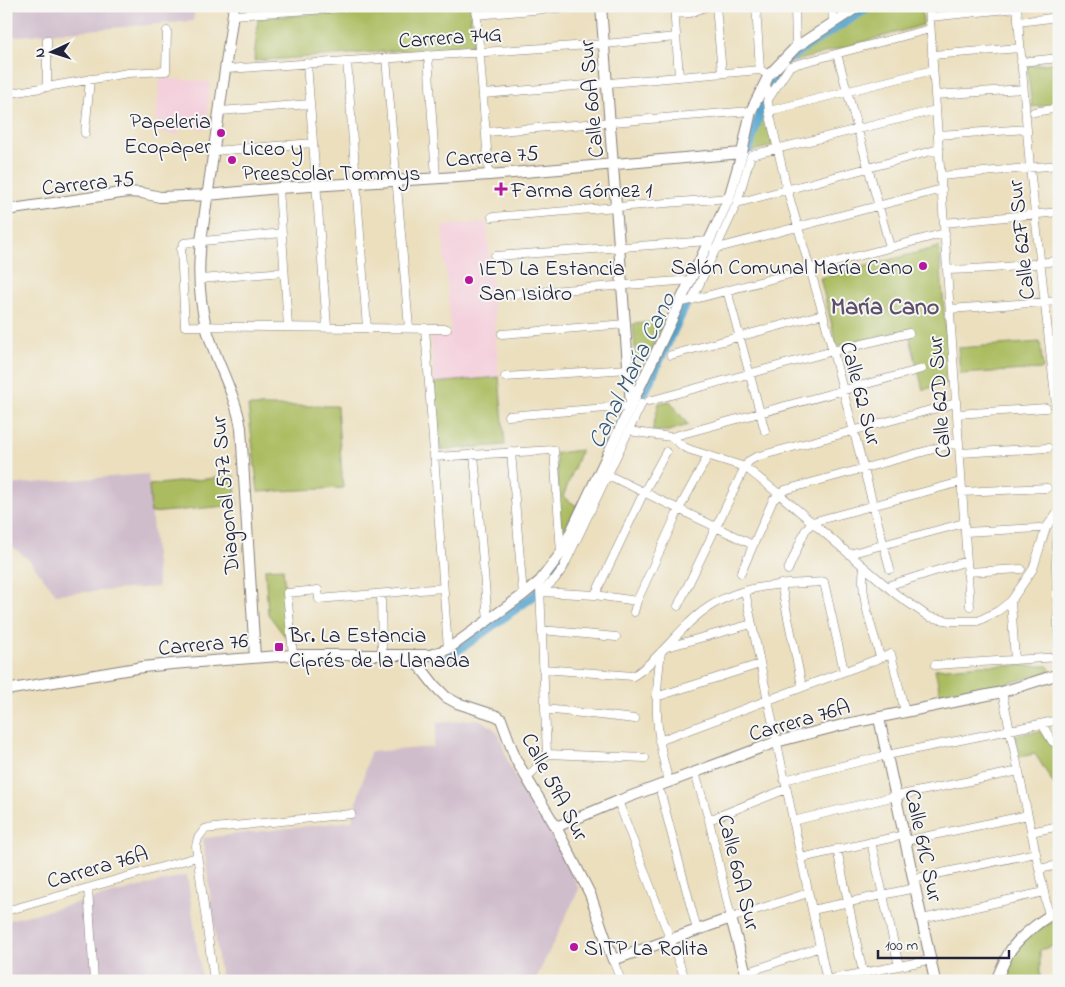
<svg xmlns="http://www.w3.org/2000/svg" width="1065" height="987" viewBox="0 0 1065 987" font-family="'Indie Flower',sans-serif">
	<style>
		.built { fill: #f4cfdc }
		.industrial { fill: #d0bdcc }
		.green { fill: #aabc5f; stroke: #666f4d }
		.lines { fill: none; stroke-linecap: round; stroke-linejoin: round }
		.canal { stroke: #55a4cf; stroke-width: 9 }
		.minor-casing { stroke: #86807c; stroke-width: 9 }
		.tertiary-casing { stroke: #86807c; stroke-width: 12 }
		.minor { stroke: #fff; stroke-width: 8 }
		.tertiary { stroke: #fff; stroke-width: 10 }
		.poi-dot { fill: #b5179e; stroke: #f6f6f2; stroke-width: 2 }
		.labels { text-anchor: middle; stroke-width: 4; stroke-linejoin: round; paint-order: stroke }
		.street-label { font-size: 22px; fill: #22223b; stroke: #f6f6f2 }
		.poi-label { font-size: 22px; fill: #22223b; stroke: #f6f6f2; text-anchor: start }
		.neighbourhood-label { font-size: 24px; font-weight: bold; fill: #5e4f6b; stroke: #f6f6f2 }
		.water-label { font-size: 24px; font-style: italic; fill: #365676; stroke: #f6f6f2 }
	</style>
	<rect width="100%" height="100%" fill="#f6f6f2"/>
	<filter id="ink" filterUnits="userSpaceOnUse"><feTurbulence type="fractalNoise" baseFrequency=".02" numOctaves="2"/><feDisplacementMap in="SourceGraphic" scale="10" xChannelSelector="R" yChannelSelector="G"/><feConvolveMatrix kernelMatrix="1 2 1 2 8 2 1 2 1" color-interpolation-filters="sRGB"/></filter>
	<filter id="wash" filterUnits="userSpaceOnUse"><feTurbulence type="fractalNoise" baseFrequency=".0096" numOctaves="4" result="noise"/><feDisplacementMap in="SourceGraphic" scale="20" xChannelSelector="R" yChannelSelector="G"/><feGaussianBlur stdDeviation="1.12" result="paint"/><feColorMatrix in="noise" values="0 0 0 0 0 0 0 0 0 0 0 0 0 0 0 0 0 1.4 0 .05"/><feComposite in="paint" operator="in"/></filter>
	<g filter="url(#wash)">
		<rect width="100%" height="100%" fill="#ebdfbe"/>
		<path class="built" d="M160,78L210,82L206,130L181,125L178,135L155,131Z
			M487,222L499,377L434,383L431,337L451,335L442,225Z"/>
		<path class="industrial" d="M6,6H195L193,21L6,37Z
			M148,474L158,587L56,594L30,561L6,541V485Z
			M479,719L492,727L500,736L508,762L518,783L547,825L579,889L535,981H221L203,838L352,821L370,752L433,747L438,723Z
			M187,875L202,981H6V921Z"/>
		<path class="green" d="M346,6H470L473,45L254,61L258,18L346,12Z
			M871,6H922L923,25L782,65L801,50Z
			M1059,62V104L1032,107L1027,66Z
			M763,101L773,146L748,152Z
			M939,247L950,382L923,390L908,330L837,346L820,278Z
			M664,321L647,360H636L633,324Z
			M1040,342L1043,369L960,374L958,348Z
			M499,377L505,445L440,450L434,383Z
			M670,401L688,425L669,431H652L659,403Z
			M248,406H337L343,488L258,492Z
			M581,450L563,497L577,506L561,536L556,453Z
			M234,476L237,505L151,513L149,485Z
			M283,568L290,643L268,614L265,569Z
			M982,665L1048,666L1050,670L1048,673L980,690L940,693L935,669Z
			M1040,731L1059,751V792L1035,754L1019,757L1015,735Z
			M1059,918V944L1040,950V981H1000L1014,948L1042,927Z"/>
		<g class="lines">
			<path class="canal" d="M745,163L763,101L782,65L801,50L871,6
				M636,410L715,243
				M443,661L535,595L560,565L565,556"/>
		</g>
	</g>
	<g filter="url(#ink)">
		<g class="lines">
			<defs>
				<path id="minor" d="M476,6L489,175
					M674,6L679,77
					M716,6L722,73
					M756,6L760,70
					M795,6L796,47
					M832,6L833,23
					M929,6L970,606
					M1017,6L1030,168L1058,423L1059,470
					M675,14L690,13L707,6
					M233,15L343,8V6
					M476,15L580,6
					M930,17L1017,8
					M1018,22L1059,17
					M837,54L890,247
					M428,55L436,178
					M932,55L1020,48
					M386,58L409,328
					M347,61L367,328
					M1021,62L1059,58
					M307,63L327,327
					M226,69L605,44L676,37
					M766,82L769,111L787,189L823,314L890,569
					M47,87V40
					M6,94L128,73L166,71L167,31
					M483,94L760,70L769,75
					M935,95L1023,89
					M767,101L790,66L930,29
					M220,111L310,104
					M769,111L933,70
					M1034,112L1059,108
					M486,132L751,111
					M85,133L90,79
					M938,135L1027,129
					M214,151L313,143
					M941,176L1059,165
					M279,188L288,327
					M737,203L939,149
					M492,217L729,198
					M944,223L1059,212
					M282,233L184,243L181,249L185,326L447,329
					M714,249L942,189
					M495,256L709,241
					M947,270C985,269 1022,267 1059,260
					M201,279L284,272
					M727,290L765,431
					M499,295L691,280
					M692,300L737,203L751,155L936,110
					M680,303L945,233
					M950,309L1059,301
					M425,328L448,649
					M502,334L626,324
					M1049,341H1059
					M671,355L823,314
					M505,377L629,369
					M649,401L833,351L909,333
					M957,414L1046,408
					M508,416L631,406
					M635,432L671,437L922,369
					M671,437L684,447L691,450L745,467L779,494L897,595L929,617L950,621H978L998,611L1011,601L1033,569L1046,528L1058,511
					M511,452L523,595
					M960,453L1048,448
					M474,454L488,621
					M434,457L554,450L561,553
					M604,473L753,545
					M962,492L1047,488
					M1059,498L1056,565L1059,654
					M965,532L1040,528
					M849,554L964,523
					M864,568C859,595 873,630 880,657
					M788,570L805,531L812,522L961,482
					M967,572L1021,569
					M741,573L773,500L785,490L959,442
					M781,584L802,686
					M887,586L967,561
					M745,591L827,981
					M541,592L555,579L563,568L642,403
					M541,592L595,595L637,601
					M381,594L382,655
					M595,595L644,492L666,452
					M1011,601L1015,660
					M678,606L745,467L749,461L756,457L956,403
					M634,612L637,601L679,509L708,456
					M542,630L616,637
					M667,647L752,624
					M661,652C654,701 655,734 669,782
					M293,655L287,593L318,590L319,599L443,588
					M935,665L1059,657
					M543,669L633,676C651,666 673,638 689,623C727,585 774,584 824,582L844,671
					M1002,692L1049,916
					M656,697L760,664
					M545,709L635,719
					M1042,724L1052,741L1059,746
					M659,741L891,654L905,712
					M547,754L645,758
					M695,773L709,820L731,918L808,893
					M527,779L547,754L540,588
					M784,780L887,755L1059,720
					M661,794L697,930
					M618,801L686,981
					M709,820L786,789
					M793,821L896,796L1019,771
					M1031,832L1059,826
					M905,841L1028,815
					M871,842L899,966
					M837,849L863,973
					M801,858L904,835
					M1039,869L1059,865
					M913,879L1036,853
					M88,888L94,981
					M812,910L915,888
					M6,911L197,857
					M922,919L1044,892
					M613,960L621,981
					M746,973L820,947
					M826,980L930,960
					M214,981L196,846L198,838L205,829L351,814"/>
				<path id="tertiary" d="M234,6L201,241C198,268 199,299 206,326C215,361 235,392 241,428L255,657
					M601,6L631,405
					M6,210L128,192L142,193L160,197L208,195L279,188L489,175L742,153
					M405,655L421,668L435,686L446,697L457,703L497,716L501,719L516,760L556,827L590,894L613,960L731,918L748,981
					M6,690L143,667L172,664L293,655H430L448,649L523,595L540,581L561,553L709,241L729,198L742,153L751,111L769,75L796,47L859,6
					M879,718L935,981
					M556,827L618,801L776,742L842,725L1002,692L1059,674
					M996,981C1007,954 1011,944 1035,926C1042,920 1050,915 1059,911"/>
			</defs>
			<use href="#minor" class="minor-casing"/>
			<use href="#tertiary" class="tertiary-casing"/>
			<use href="#minor" class="minor"/>
			<use href="#tertiary" class="tertiary"/>
		</g>
	</g>
	<g class="poi-dot">
		<circle cx="221" cy="133" r="5"/>
		<circle cx="232" cy="160" r="5"/>
		<path d="M498.5 181.5h5v5h5v5h-5v5h-5v-5h-5v-5h5z"/>
		<circle cx="923" cy="266" r="5"/>
		<circle cx="469" cy="280" r="5"/>
		<rect x="274" y="642" width="10" height="10" rx="2.5"/>
		<circle cx="574" cy="947" r="5"/>
	</g>
	<g class="labels">
		<g class="street-label">
			<text transform="translate(450 36) rotate(-4)" y="8">Carrera 74G</text>
			<text transform="translate(590 99) rotate(-95)" y="8">Calle 60A Sur</text>
			<text transform="translate(492 155) rotate(-4)" y="8">Carrera 75</text>
			<text transform="translate(88 182) rotate(-6)" y="8">Carrera 75</text>
			<text transform="translate(1020 240) rotate(-96)" y="8">Calle 62F Sur</text>
			<text transform="translate(862 393) rotate(75)" y="8">Calle 62 Sur</text>
			<text transform="translate(938 397) rotate(-94)" y="8">Calle 62D Sur</text>
			<text transform="translate(224 495) rotate(-95)" y="8">Diagonal 57Z Sur</text>
			<text transform="translate(203 643) rotate(-5)" y="8">Carrera 76</text>
			<text transform="translate(799 719) rotate(-16)" y="8">Carrera 76A</text>
			<text transform="translate(556 786) rotate(62)" y="8">Calle 59A Sur</text>
			<text transform="translate(925 845) rotate(78)" y="8">Calle 61C Sur</text>
			<text transform="translate(97 866) rotate(-16)" y="8">Carrera 76A</text>
			<text transform="translate(740 872) rotate(76)" y="8">Calle 60A Sur</text>
		</g>
		<g class="poi-label">
			<text x="211" y="128" text-anchor="end">Papeleria<tspan x="211" dy="25">Ecopaper</tspan></text>
			<text x="242" y="155">Liceo y<tspan x="242" dy="25">Preescolar Tommys</tspan></text>
			<text x="511" y="197">Farma Gómez 1</text>
			<text x="913" y="274" text-anchor="end">Salón Comunal María Cano</text>
			<text x="479" y="275">IED La Estancia<tspan x="479" dy="25">San Isidro</tspan></text>
			<text x="289" y="642">Br. La Estancia<tspan x="289" dy="25">Ciprés de la Llanada</tspan></text>
			<text x="584" y="955">SITP La Rolita</text>
		</g>
		<g class="neighbourhood-label">
			<text x="885" y="314">María Cano</text>
		</g>
		<g class="water-label">
			<text transform="translate(631 370) rotate(-64)" y="8">Canal María Cano</text>
		</g>
	</g>
	<rect width="1065" height="987" fill="none" stroke="#f6f6f2" stroke-width="25"/>
	<g transform="translate(52 52) rotate(266)" stroke="#f6f6f2" stroke-width="4" paint-order="stroke">
	<path d="M0-4L9 19L0 12L-9 19Z" fill="#22223b"/>
	<text y="-8" font-size="14" font-weight="bold" text-anchor="middle" fill="#22223b">N</text>
	</g>
	<path d="M878 950v8h131v-8" fill="none" stroke="#22223b" stroke-width="2.5"/>
	<text x="885" y="950" font-size="15" fill="#22223b" stroke="#f6f6f2" stroke-width="4" paint-order="stroke">100 m</text>
</svg>
